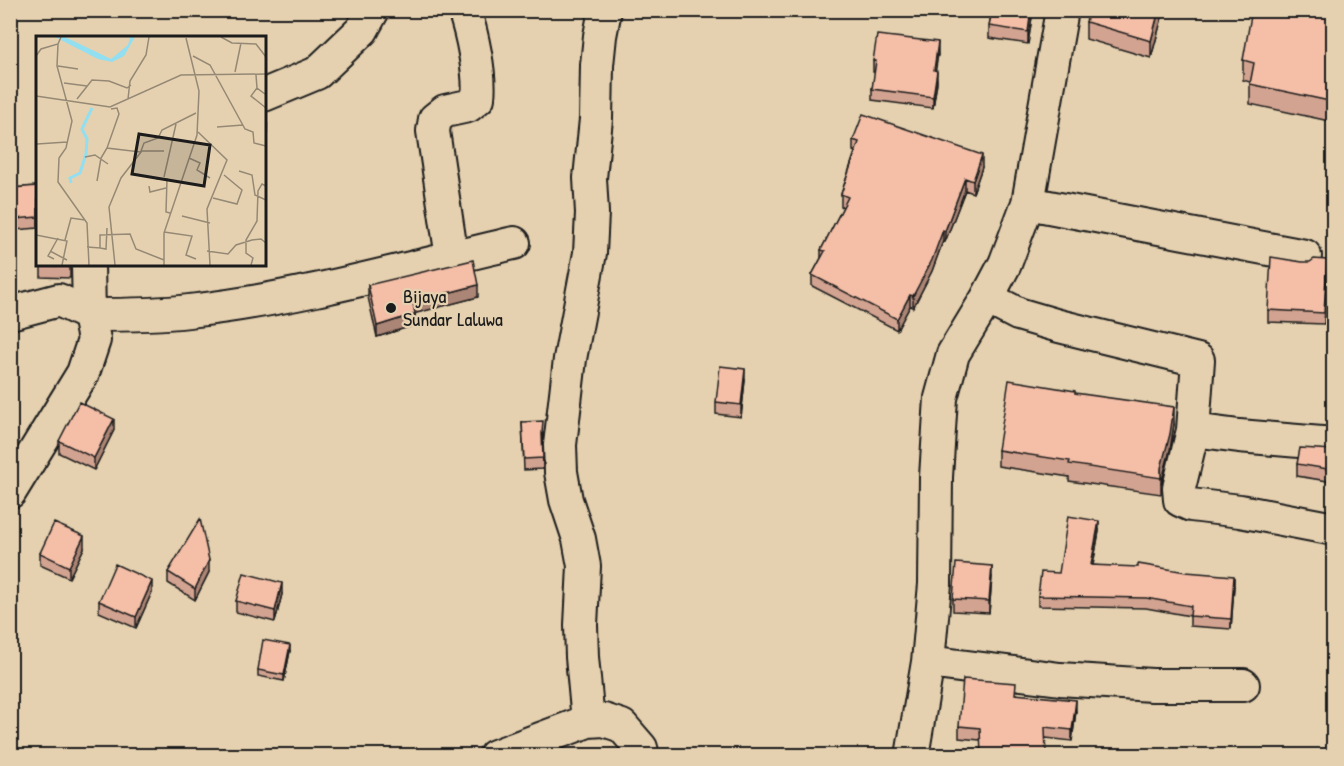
<svg xmlns="http://www.w3.org/2000/svg" width="1344" height="766" viewBox="0 0 1344 766" font-family="'Patrick Hand',sans-serif">
	<style>
		.lines { fill: none; stroke-linecap: round; stroke-linejoin: round }
		.minor-casing { stroke: #1c1c1c; stroke-width: 36 }
		.minor { stroke: #e5d1b0; stroke-width: 32 }
		.wall { fill: #d2a390; stroke: #1c1c1c; stroke-width: 1.5 }
		.shaded-wall { fill: #ab8575; stroke: #1c1c1c; stroke-width: 1.5 }
		.building { fill: #f4bea7; stroke: #1c1c1c; stroke-width: 1.5 }
		.poi-dot { fill: #1c1c1c; stroke: #e5d1b0; stroke-width: 2 }
		.labels { text-anchor: middle; stroke-width: 4.5; stroke-linejoin: round; paint-order: stroke }
		.poi-label { font-size: 20px; fill: #1c1c1c; stroke: #e5d1b0; text-anchor: start }
		.inset-river { fill: none; stroke: #91dff1; stroke-width: 3 }
		.inset-road { fill: none; stroke: #958975; stroke-width: 1.5 }
		.view { fill: #1c1c1c; fill-opacity: 0.15; stroke: #1c1c1c; stroke-width: 3 }
		.inset-edge { fill: none; stroke: #1c1c1c; stroke-width: 3 }
	</style>
	<rect width="100%" height="100%" fill="#e5d1b0"/>
	<filter id="ink" filterUnits="userSpaceOnUse"><feTurbulence type="fractalNoise" baseFrequency=".0167" numOctaves="2"/><feDisplacementMap in="SourceGraphic" scale="12" xChannelSelector="R" yChannelSelector="G"/><feConvolveMatrix kernelMatrix="1 2 1 2 8 2 1 2 1" color-interpolation-filters="sRGB"/></filter>
	<g filter="url(#ink)">
		<g class="lines">
			<defs>
				<path id="minor" d="M264,95L317,73L362,30L373,10
					M1028,203L1305,256
					M452,258L433,131L435,119L445,111L468,106L478,98C481,75 472,33 464,10
					M88,264L89,315C122,315 156,315 189,311C299,299 406,268 514,243
					M987,298L1018,314L1059,326L1198,360L1193,430L1179,488L1180,500L1191,505L1240,511L1334,529
					M10,313L59,300L89,315L94,340L83,373L10,492
					M1193,430L1239,436L1334,444
					M928,662L1060,679L1152,685H1243
					M588,721L582,657L581,625L584,566L579,539L566,500L561,472L560,445L570,359L590,253L592,213L590,178L596,119L597,65L600,36L605,10
					M495,756L588,721L604,720L622,726L641,748L643,756
					M912,756L928,662L935,584L936,477L941,398L953,354L987,298L1005,264L1028,203L1062,10"/>
			</defs>
			<use href="#minor" class="minor-casing"/>
			<use href="#minor" class="minor"/>
		</g>
		<path class="wall" d="M992,10H1033L1028,44L989,38V26Z
			M1164,10L1151,58L1086,39V22Z
			M1334,10V122L1250,104V82L1243,80V60Z
			M938,54L935,70L937,82L933,108L872,100V89L875,72H873V61Z
			M853,140L982,167L973,193L965,190L945,242L943,241L932,271L913,308L910,306L897,330L812,286V275L821,258V250L843,207L841,206V194L855,152L853,151Z
			M38,170V228L15,230L12,188L36,186Z
			M1334,201V227L1330,226V214Z
			M41,264H70V278L41,277Z
			M1327,271L1324,324L1268,322V310Z
			M368,285L478,297L415,313V325L377,337L368,297Z
			M745,380L741,417L716,414V402Z
			M1075,393L1174,424L1170,450L1161,484V494L1069,481V477L998,466V450Z
			M522,422L543,433L542,442L543,469L524,470Z
			M114,430L94,470L59,453V441Z
			M1334,450V482L1297,476V464Z
			M1099,531L1093,565L1234,586L1231,629L1190,626V616L1146,608L1038,606V596Z
			M84,548L69,578L40,565V553Z
			M168,572H209L195,600L168,583Z
			M992,577L989,613L953,611V599Z
			M152,592L136,628L99,612V601Z
			M282,594L275,622L236,612V601Z
			M290,651L284,681L258,676V670Z
			M1016,694L1076,711L1072,741L1046,738L980,740L959,738V726Z"/>
		<path class="shaded-wall" d="M1031,10H1033L1028,44V32Z
			M1159,10H1164L1151,58V41Z
			M938,42V54L934,82V70Z
			M937,71V82L933,108V97Z
			M267,124V136L264,137V126Z
			M982,155V167L973,193V181Z
			M965,178V190L945,242V231Z
			M943,230V241L932,271L913,308V296Z
			M478,285V297L413,314V302Z
			M910,295V306L897,330V319Z
			M415,314V325L377,337V326Z
			M745,369V380L741,417V405Z
			M1174,407V424L1170,450L1161,484V468Z
			M114,419V430L94,470V458Z
			M1099,521V531L1091,575V565Z
			M84,536V548L69,578V567Z
			M209,560V572L195,600V589Z
			M992,566V577L989,613V601Z
			M1234,576V586L1231,629V619Z
			M152,581V592L136,628V617Z
			M282,583V594L275,622V611Z
			M290,645V651L284,681V675Z
			M1076,700V711L1072,741V730Z"/>
		<path class="building" d="M992,10H1031L1028,32L989,26Z
			M1089,10H1159L1151,41L1086,22Z
			M1252,10H1334V102L1250,84L1254,63L1243,60Z
			M877,35L938,42L934,70L937,71L933,97L872,89L876,61H873Z
			M863,114L982,155L973,181L965,178L945,231L943,230L932,260L913,296L910,295L897,319L812,275L825,251L821,250L848,197L841,194L859,142L853,140Z
			M264,118L267,124L264,126Z
			M38,186V217L15,219L12,188Z
			M1334,201V215L1330,214Z
			M1271,257L1302,262H1310L1314,259L1327,260L1324,313L1268,310Z
			M473,260L478,285L413,302L415,314L377,326L368,285Z
			M41,264H70V266L41,265Z
			M720,366L745,369L741,405L716,402Z
			M1009,380L1075,391V393L1174,407L1170,434L1161,468V478L1069,464L1070,461L998,450Z
			M79,402L114,419L94,458L59,441Z
			M543,421L542,434L543,458L524,459L522,422Z
			M1300,448L1334,450V470L1297,464Z
			M1068,516L1099,521L1091,565L1138,567V564L1186,572L1234,576L1231,619L1190,616L1191,606L1146,598L1038,596L1041,572L1059,573Z
			M200,519L209,560L195,589L168,572Z
			M54,523L84,536L69,567L40,553Z
			M956,563L992,566L989,601L953,599Z
			M115,564L152,581L136,617L99,601Z
			M244,573L282,583L275,611L236,601Z
			M263,640L290,645L284,675L258,670Z
			M963,679L1016,683L1015,694L1076,700L1072,730L1045,727L1046,756H981L980,728L959,726Z"/>
	</g>
	<circle class="poi-dot" cx="391" cy="308" r="6"/>
	<g class="labels">
		<g class="poi-label">
			<text x="403" y="303">Bijaya<tspan x="403" dy="23">Sundar Laluwa</tspan></text>
		</g>
	</g>
	<g transform="translate(36 36)">
		<rect width="230" height="230" fill="#e5d1b0"/>
		<path d="M19,1H29L75,23L92,9L94,1H99L88,20L76,26L62,23Z" fill="#91dff1"/>
		<path class="inset-river" d="M35,147L34,142L44,137L50,118L51,103L46,93L56,72"/>
		<path class="inset-road" d="M185,1L196,7L220,8L230,21M22,8L21,30L36,85L30,112L23,122L22,146L51,187L53,229M0,20L5,13L22,8L25,1M157,20L174,29L209,93L217,96L218,107L230,110M22,30L42,33M199,36L205,7M220,39L221,52L229,58M28,47L51,50M221,52L215,60L230,72M0,60L74,71L145,39L230,38M41,63L56,44L73,45L91,52L95,49M92,63L94,45L110,19L113,1M75,73L81,72L83,78L71,112L105,116L85,142L73,171L79,229M181,91L207,89M162,96L191,124L171,173L174,229M0,102V178M1,108L31,106M128,115H105L108,107L122,102L126,94L160,77M49,121L59,119L72,128M153,122L164,127L161,134L174,142M203,135L216,139L219,159L230,164M128,141L140,88M120,143H131L130,176L134,177M61,145L65,122L71,112M113,150L114,156L130,152M177,162L201,168L206,154L188,139M146,180L174,187M128,196L156,200L150,219L160,223M0,199L31,205L26,229M29,204L35,182L49,184M51,211L64,212V199L94,198L100,213L128,224M64,212L70,213L71,192M14,215L31,224M171,215L192,218L200,209L216,204L225,203L230,207M18,223L12,220L22,202M128,229V197L161,99L163,55L150,2M215,229L217,222L210,217V204L221,185L222,155L226,148L230,150"/>
		<path class="view" d="M103,98L174,109L168,150L96,138Z"/>
		<rect width="230" height="230" class="inset-edge"/>
	</g>
	<rect width="1344" height="766" fill="none" stroke="#e5d1b0" stroke-width="36"/>
	<rect x="18" y="18" width="1308" height="730" fill="none" stroke="#1c1c1c" stroke-width="2" filter="url(#ink)"/>
</svg>
